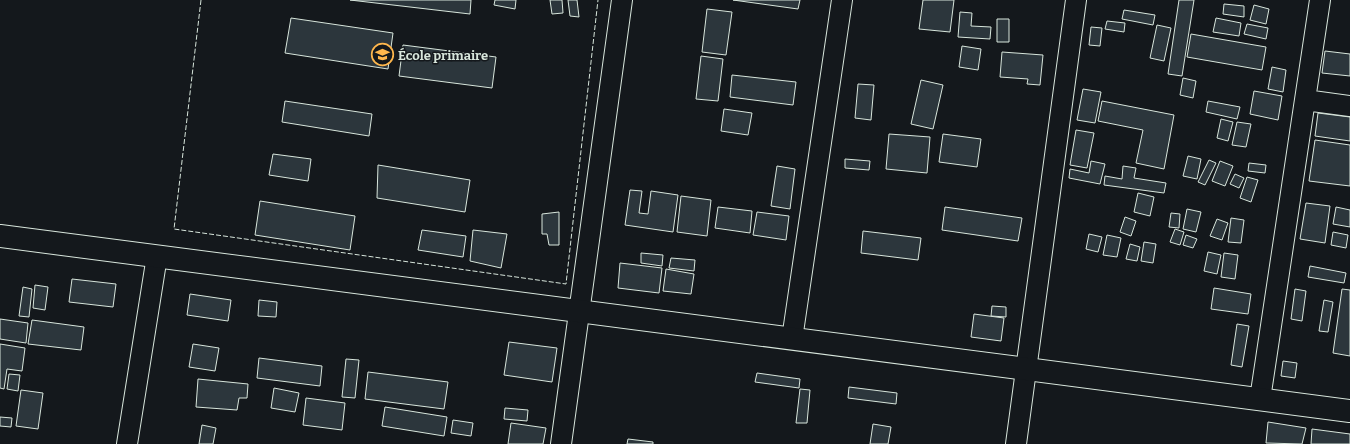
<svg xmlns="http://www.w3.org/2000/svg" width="1350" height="444" viewBox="0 0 1350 444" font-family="Bitter,serif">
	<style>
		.building { fill: #2c363c; stroke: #d8e6dc }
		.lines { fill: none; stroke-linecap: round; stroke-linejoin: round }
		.street-casing { stroke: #d8e6dc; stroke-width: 22 }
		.secondary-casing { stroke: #d8e6dc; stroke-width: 24 }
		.street { stroke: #14181c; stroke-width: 20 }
		.secondary { stroke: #14181c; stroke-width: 22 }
		.fence { stroke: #d8e6dc; stroke-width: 1; stroke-dasharray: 5 2; stroke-linecap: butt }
		.labels { text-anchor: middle; stroke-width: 3; stroke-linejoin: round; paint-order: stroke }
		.poi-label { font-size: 13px; font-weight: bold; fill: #d8e6dc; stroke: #14181c; text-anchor: start }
	</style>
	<rect width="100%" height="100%" fill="#14181c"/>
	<path class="building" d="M350,0H471L470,14Z
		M495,0H516L515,9L494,5Z
		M550,0H562L563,13L552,14Z
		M568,0H577L579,17L570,16Z
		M733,0H800L798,9Z
		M923,0H954L950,32L919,29Z
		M1179,0H1194L1182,76L1168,74Z
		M1224,4L1244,6V17L1223,14Z
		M1254,5L1269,9L1266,24L1250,20Z
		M707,9L732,12L726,55L702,52Z
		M1124,10L1155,15L1153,25L1122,19Z
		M960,12L972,13L971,26L991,27L990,39L958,37Z
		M291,18L393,33L388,69L285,53Z
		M1216,18L1241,23L1239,36L1213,32Z
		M997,19H1009V42H997Z
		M1107,21L1125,23L1124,32L1105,29Z
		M1247,24L1268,28L1266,39L1244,34Z
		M1157,25L1171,28L1164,61L1150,58Z
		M1091,27L1102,28L1100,46L1089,45Z
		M1191,34L1266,47L1262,70L1187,57Z
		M403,45L496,57L492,88L399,76Z
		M962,46L981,49L978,70L959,67Z
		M1325,51L1350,54V76L1322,73Z
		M1002,52L1043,55L1040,85L1027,84L1028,79L1000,77Z
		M701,56L723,59L718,101L696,99Z
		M1272,67L1286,70L1283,92L1268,89Z
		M732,75L796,82L793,105L730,97Z
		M1183,78L1196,81L1193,98L1180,95Z
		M921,80L943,85L933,129L911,124Z
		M858,84L874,85L871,120L855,118Z
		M1083,89L1101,92L1095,123L1077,120Z
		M1254,91L1282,96L1278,120L1250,114Z
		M285,101L372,114L369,136L282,122Z
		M1102,101L1174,115L1164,169L1136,163L1143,130L1098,121Z
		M1208,101L1240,107L1237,119L1206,112Z
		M724,109L752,113L748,135L721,131Z
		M1318,113L1350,117V141L1315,136Z
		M1221,119L1233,122L1228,141L1217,138Z
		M1237,122L1251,124L1246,147L1232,145Z
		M1076,130L1094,133L1087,168L1070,165Z
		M889,134L930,137L927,173L886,169Z
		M943,134L981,139L977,167L939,162Z
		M1315,140L1350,145V186L1309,181Z
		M273,154L311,159L308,181L269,175Z
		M1188,156L1201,159L1197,179L1183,176Z
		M845,159L870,161L869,170L845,168Z
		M1209,160L1216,163L1205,185L1198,182Z
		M1091,161L1105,164L1100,184L1069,178L1070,169L1089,173Z
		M1220,161L1233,166L1225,186L1212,181Z
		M1249,163L1266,165L1265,173L1248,171Z
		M378,165L470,180L465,212L377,198Z
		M777,166L795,169L790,209L771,206Z
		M1123,166L1136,168L1134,178L1166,183L1164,193L1104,185L1105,176L1122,179Z
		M1235,174L1244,178L1239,188L1230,184Z
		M1247,177L1258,180L1251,202L1240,198Z
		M630,190L642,191L639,213L648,214L651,191L678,195L673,232L625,225Z
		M1138,193L1154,197L1150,216L1134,212Z
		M681,196L711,200L707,236L677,232Z
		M260,201L355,216L350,250L255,235Z
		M1306,203L1330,206L1325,243L1300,239Z
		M718,207L752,211L750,233L715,228Z
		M945,207L1022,218L1018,241L942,230Z
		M1336,207L1350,210V227L1333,224Z
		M1187,209L1201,212L1196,232L1183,229Z
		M559,212V245H549L547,234H542V214Z
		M757,212L789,216L786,240L753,235Z
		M1171,213L1180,214L1179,228L1169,227Z
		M1125,217L1136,221L1131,236L1120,232Z
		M1231,218L1244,220L1241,243L1228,242Z
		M1217,219L1228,223L1222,240L1210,236Z
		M1175,229L1184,232L1180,245L1170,242Z
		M422,230L466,236L463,257L418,250Z
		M473,230L507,234L501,268L470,261Z
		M863,231L921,238L918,260L861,253Z
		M1333,232L1348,235L1346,248L1331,245Z
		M1089,234L1102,237L1098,252L1086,249Z
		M1107,235L1121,238L1117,257L1103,255Z
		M1186,235L1197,239L1193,248L1183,245Z
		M1144,242L1156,244L1153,263L1141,261Z
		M1130,244L1140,247L1137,261L1126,259Z
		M1208,252L1221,255L1217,274L1204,271Z
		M641,253L663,255L662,266L641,263Z
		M1224,253L1238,255L1235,279L1221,277Z
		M671,258L695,260L694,271L669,268Z
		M620,263L662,268L659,293L618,288Z
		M1310,266L1346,273L1344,283L1308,277Z
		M666,269L694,274L691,294L663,291Z
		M72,279L116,284L113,307L69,302Z
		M35,285L48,287L45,310L33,308Z
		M23,287L32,289L29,317L19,316Z
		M1214,288L1251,294L1248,314L1211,309Z
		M1295,289L1306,291L1302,321L1291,319Z
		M1342,289L1350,290V356L1333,353Z
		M190,294L231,300L228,321L187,315Z
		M259,300L277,302L276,317L258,316Z
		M1324,300L1333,302L1328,332L1319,331Z
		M992,306L1006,307V317L991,316Z
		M974,314L1004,318L1001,341L971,337Z
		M0,319L28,323L26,343L0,339Z
		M32,320L84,327L81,350L28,344Z
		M1237,324L1249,326L1242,367L1231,365Z
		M509,342L557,348L552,382L504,375Z
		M0,344L25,348L22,371L7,369L4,389L0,388Z
		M193,344L219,348L215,371L189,367Z
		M259,358L322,366L320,386L257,378Z
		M346,359L359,360L355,398L342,397Z
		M1283,361L1297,363L1295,378L1281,376Z
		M368,372L448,382L444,409L365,399Z
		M757,373L800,379L799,388L755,382Z
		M9,374L20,375L18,391L7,389Z
		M198,379L248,384L247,398H239L237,410L196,407Z
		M849,387L897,393L896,404L848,398Z
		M274,388L299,393L295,412L271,408Z
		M800,389L810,390L807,423H796Z
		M21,390L43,393L38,429L16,426Z
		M306,398L345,403L342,430L303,425Z
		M385,407L447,417L444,436L382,426Z
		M505,408L528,410L527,421L504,419Z
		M0,417L12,418L11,427L0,426Z
		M453,420L473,423L471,436L451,433Z
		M1268,422L1306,428L1302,444L1266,443Z
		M511,423L546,428L543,444H508Z
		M873,424L891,427L888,444H870Z
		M202,425L216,428L213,444H199Z
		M1312,429L1350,434V444H1311Z
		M628,439L653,442V444H627Z"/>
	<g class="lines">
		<defs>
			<path id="street" d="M1305,100L1350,106
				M792,339L842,0
				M1260,399L1320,0
				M127,444L157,256
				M561,444L622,0
				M1016,444L1076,0"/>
			<path id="secondary" d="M0,236L1350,411"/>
		</defs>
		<use href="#street" class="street-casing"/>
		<use href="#secondary" class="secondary-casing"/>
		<use href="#street" class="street"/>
		<use href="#secondary" class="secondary"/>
		<path class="fence" d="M201,0L174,229L566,284L598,0"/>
	</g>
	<defs>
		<symbol id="school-ring" viewBox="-11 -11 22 22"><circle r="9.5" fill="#14181c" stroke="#ffb74d" stroke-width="1.5"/><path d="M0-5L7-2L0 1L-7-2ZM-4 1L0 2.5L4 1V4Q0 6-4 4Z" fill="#ffb74d"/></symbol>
	</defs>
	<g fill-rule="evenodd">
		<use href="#school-ring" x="370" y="42" width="25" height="25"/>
	</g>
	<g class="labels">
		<g class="poi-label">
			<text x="398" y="60">École primaire</text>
		</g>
	</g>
</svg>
